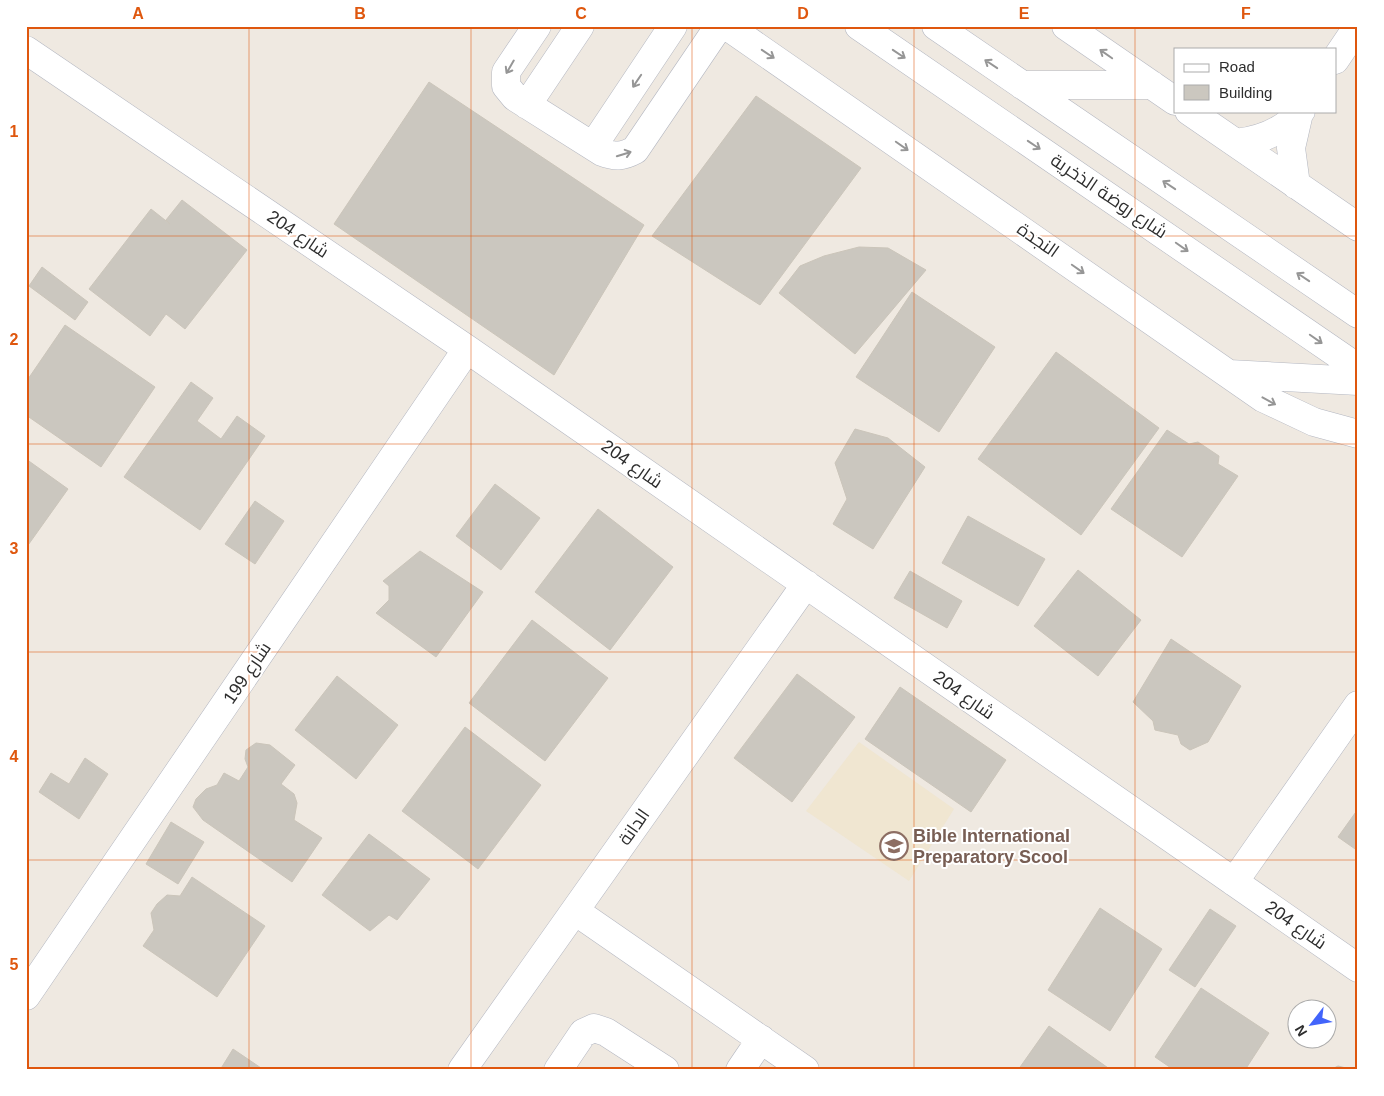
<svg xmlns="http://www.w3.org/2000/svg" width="1384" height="1096" viewBox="0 0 1384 1096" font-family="Arial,Cairo,sans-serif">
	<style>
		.education { fill: #f0e6d1 }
		.building { fill: #cbc7bf; stroke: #cbc5ba }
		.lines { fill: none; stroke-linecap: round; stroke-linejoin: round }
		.minor-casing { stroke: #b4b7c1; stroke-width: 29 }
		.minor { stroke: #fff; stroke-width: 28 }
		.oneway { stroke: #969696 }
		.grid { fill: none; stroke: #df570e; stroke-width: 1; stroke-opacity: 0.55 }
		.labels { text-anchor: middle; stroke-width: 4; stroke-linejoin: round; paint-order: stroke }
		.street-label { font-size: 18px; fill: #2e2e2e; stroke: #fff }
		.education-label { font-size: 18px; font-weight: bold; fill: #785e54; stroke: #fff; text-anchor: start }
		.neatline { fill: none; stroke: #df570e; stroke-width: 2 }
		.grid-label { font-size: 16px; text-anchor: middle; font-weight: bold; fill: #df570e }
	</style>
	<rect width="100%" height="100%" fill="#efe9e1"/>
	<path class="education" d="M859,742L954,809L909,881L806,811Z"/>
	<path class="building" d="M429,82L644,225L554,375L334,224Z
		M756,96L861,168L760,305L652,236Z
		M182,200L247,250L185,329L166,314L150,336L89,289L151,209L170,224L166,220Z
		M859,247L888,248L926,270L855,354L779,293L800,266L824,256Z
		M42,267L88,302L75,320L29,286Z
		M912,292L995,347L939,432L856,377Z
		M65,325L155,387L101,467L26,415V382Z
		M1056,352L1159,428L1081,535L978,459Z
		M191,382L213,398L197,421L221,439L237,416L265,436L200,530L124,477Z
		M855,429L888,438L925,467L873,549L833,524L847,499L835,463Z
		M1167,430L1189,444L1198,442L1219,456L1218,464L1238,476L1182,557L1111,509Z
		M26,459L68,489L26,548Z
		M495,484L540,518L501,570L456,536Z
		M255,501L284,521L255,564L225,544Z
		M598,509L673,567L610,650L535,592Z
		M968,516L1045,559L1018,606L942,563Z
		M420,551L483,592L436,657L376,613L389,600V586L383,581Z
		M1078,570L1141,620L1098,676L1034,626Z
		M910,571L962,601L947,628L894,598Z
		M532,620L608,678L545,761L469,703Z
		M1171,639L1241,686L1208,742L1190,750L1181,744L1178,735L1155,730L1153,721L1133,702Z
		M797,674L855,717L792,802L734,758Z
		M337,676L398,725L356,779L295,730Z
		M900,687L1006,760L971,812L865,739Z
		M465,727L541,785L478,869L402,811Z
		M256,743L270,745L295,765L281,784L294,794L297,803L294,820L322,838L292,882L203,820L193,807L196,799L206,789L217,785L224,773L239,781L248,767L245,759L246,750Z
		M85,758L108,774L79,819L39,792L51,773L69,784Z
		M1358,809V851L1338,837Z
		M171,822L204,842L178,884L146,864Z
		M369,834L430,879L397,920L389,915L370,931L322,895Z
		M192,877L265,926L217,997L143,946L154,930L151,913L157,904L167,895L180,896Z
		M1100,908L1162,949L1110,1031L1048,990Z
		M1210,909L1236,926L1195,987L1169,970Z
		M1201,988L1269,1033L1245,1070H1174L1155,1057Z
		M1049,1026L1111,1070H1018Z
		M233,1049L264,1070H220Z
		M1338,1066L1346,1068L1349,1070H1330Z"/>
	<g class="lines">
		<defs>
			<path id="minor" d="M537,26L506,72V86L515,97L602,152C615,157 622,157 635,150L719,26
				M727,26L1263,398L1314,422L1358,434
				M859,26L1358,368
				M936,26L1358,314
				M1066,26L1175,101
				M26,50L467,349L1358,968
				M1335,60L1358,26
				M1022,85H1152
				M527,105L580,26
				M1189,111L1358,227
				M1236,143C1261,140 1284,132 1301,111
				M593,146L673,26
				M1296,185L1291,148L1299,113
				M1229,374L1358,381
				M1234,882L1358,705
				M575,911L805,1070
				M26,996L467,349
				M462,1070L806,584
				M558,1070L583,1033L594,1028L606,1032L665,1070
				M740,1070L761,1039"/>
		</defs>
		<use href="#minor" class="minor-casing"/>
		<use href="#minor" class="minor"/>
	</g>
	<defs><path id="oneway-shaft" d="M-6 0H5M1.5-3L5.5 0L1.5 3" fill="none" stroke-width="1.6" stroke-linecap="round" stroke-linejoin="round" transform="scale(1.25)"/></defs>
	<g class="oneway">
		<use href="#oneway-shaft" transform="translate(768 54) rotate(34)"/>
		<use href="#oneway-shaft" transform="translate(899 54) rotate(34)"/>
		<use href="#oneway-shaft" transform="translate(1106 54) rotate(-145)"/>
		<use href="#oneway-shaft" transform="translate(991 64) rotate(-146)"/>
		<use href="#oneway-shaft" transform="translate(510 67) rotate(120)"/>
		<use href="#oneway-shaft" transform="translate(637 81) rotate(124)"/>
		<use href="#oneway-shaft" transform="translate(1034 145) rotate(34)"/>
		<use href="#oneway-shaft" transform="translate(902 146) rotate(35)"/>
		<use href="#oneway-shaft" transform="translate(624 154) rotate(-17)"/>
		<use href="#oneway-shaft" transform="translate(1169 185) rotate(-146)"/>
		<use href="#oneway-shaft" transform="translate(1182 247) rotate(35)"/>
		<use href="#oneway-shaft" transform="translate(1078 269) rotate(35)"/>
		<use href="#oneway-shaft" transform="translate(1303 277) rotate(-146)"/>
		<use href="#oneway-shaft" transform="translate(1316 339) rotate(35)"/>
		<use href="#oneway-shaft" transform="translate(1269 401) rotate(29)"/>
	</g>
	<path class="grid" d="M249,26V1070M471,26V1070M692,26V1070M914,26V1070M1135,26V1070M26,236H1358M26,444H1358M26,652H1358M26,860H1358"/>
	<defs>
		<symbol id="school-ring" viewBox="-11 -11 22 22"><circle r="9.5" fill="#fff" stroke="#8d6e63" stroke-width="1.5"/><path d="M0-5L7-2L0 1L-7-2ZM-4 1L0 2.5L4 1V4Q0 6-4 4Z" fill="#8d6e63"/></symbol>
	</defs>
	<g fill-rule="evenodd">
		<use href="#school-ring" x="878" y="830" width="32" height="32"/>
	</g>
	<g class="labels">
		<g class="street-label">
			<text transform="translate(1109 196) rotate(34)" y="6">شارع روضة الذخرية</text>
			<text transform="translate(298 234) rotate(34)" y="6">شارع 204</text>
			<text transform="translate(1038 240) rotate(35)" y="6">النجدة</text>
			<text transform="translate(632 464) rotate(35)" y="6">شارع 204</text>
			<text transform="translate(247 673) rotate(-56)" y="6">شارع 199</text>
			<text transform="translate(964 695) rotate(35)" y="6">شارع 204</text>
			<text transform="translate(634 827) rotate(-55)" y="6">الدانة</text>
			<text transform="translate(1296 925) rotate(35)" y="6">شارع 204</text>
		</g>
		<g class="education-label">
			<text x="913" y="842">Bible International<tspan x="913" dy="21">Preparatory Scool</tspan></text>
		</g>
	</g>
	<rect width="1384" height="1096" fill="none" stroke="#ffffff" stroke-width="55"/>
	<rect x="1174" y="48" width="162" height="65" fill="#ffffff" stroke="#ababab"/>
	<rect x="1184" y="64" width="25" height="8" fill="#ffffff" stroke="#ababab"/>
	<text x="1219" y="72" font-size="15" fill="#2e2e2e">Road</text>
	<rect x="1184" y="85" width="25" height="15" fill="#cbc7bf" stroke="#ababab"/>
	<text x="1219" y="98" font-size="15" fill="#2e2e2e">Building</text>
	<g transform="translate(1312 1024) rotate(239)"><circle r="24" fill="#ffffff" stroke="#ababab"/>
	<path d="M0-4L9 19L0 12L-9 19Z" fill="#4264fb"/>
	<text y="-8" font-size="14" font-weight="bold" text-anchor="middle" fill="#2e2e2e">N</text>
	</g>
	<rect x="28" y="28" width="1328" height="1040" class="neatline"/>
	<g class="grid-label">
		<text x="138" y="19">A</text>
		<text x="360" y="19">B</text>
		<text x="581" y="19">C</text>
		<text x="803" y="19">D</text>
		<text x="1024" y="19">E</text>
		<text x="1246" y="19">F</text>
		<text x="14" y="137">1</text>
		<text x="14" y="345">2</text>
		<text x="14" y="554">3</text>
		<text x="14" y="762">4</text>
		<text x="14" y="970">5</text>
	</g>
</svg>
